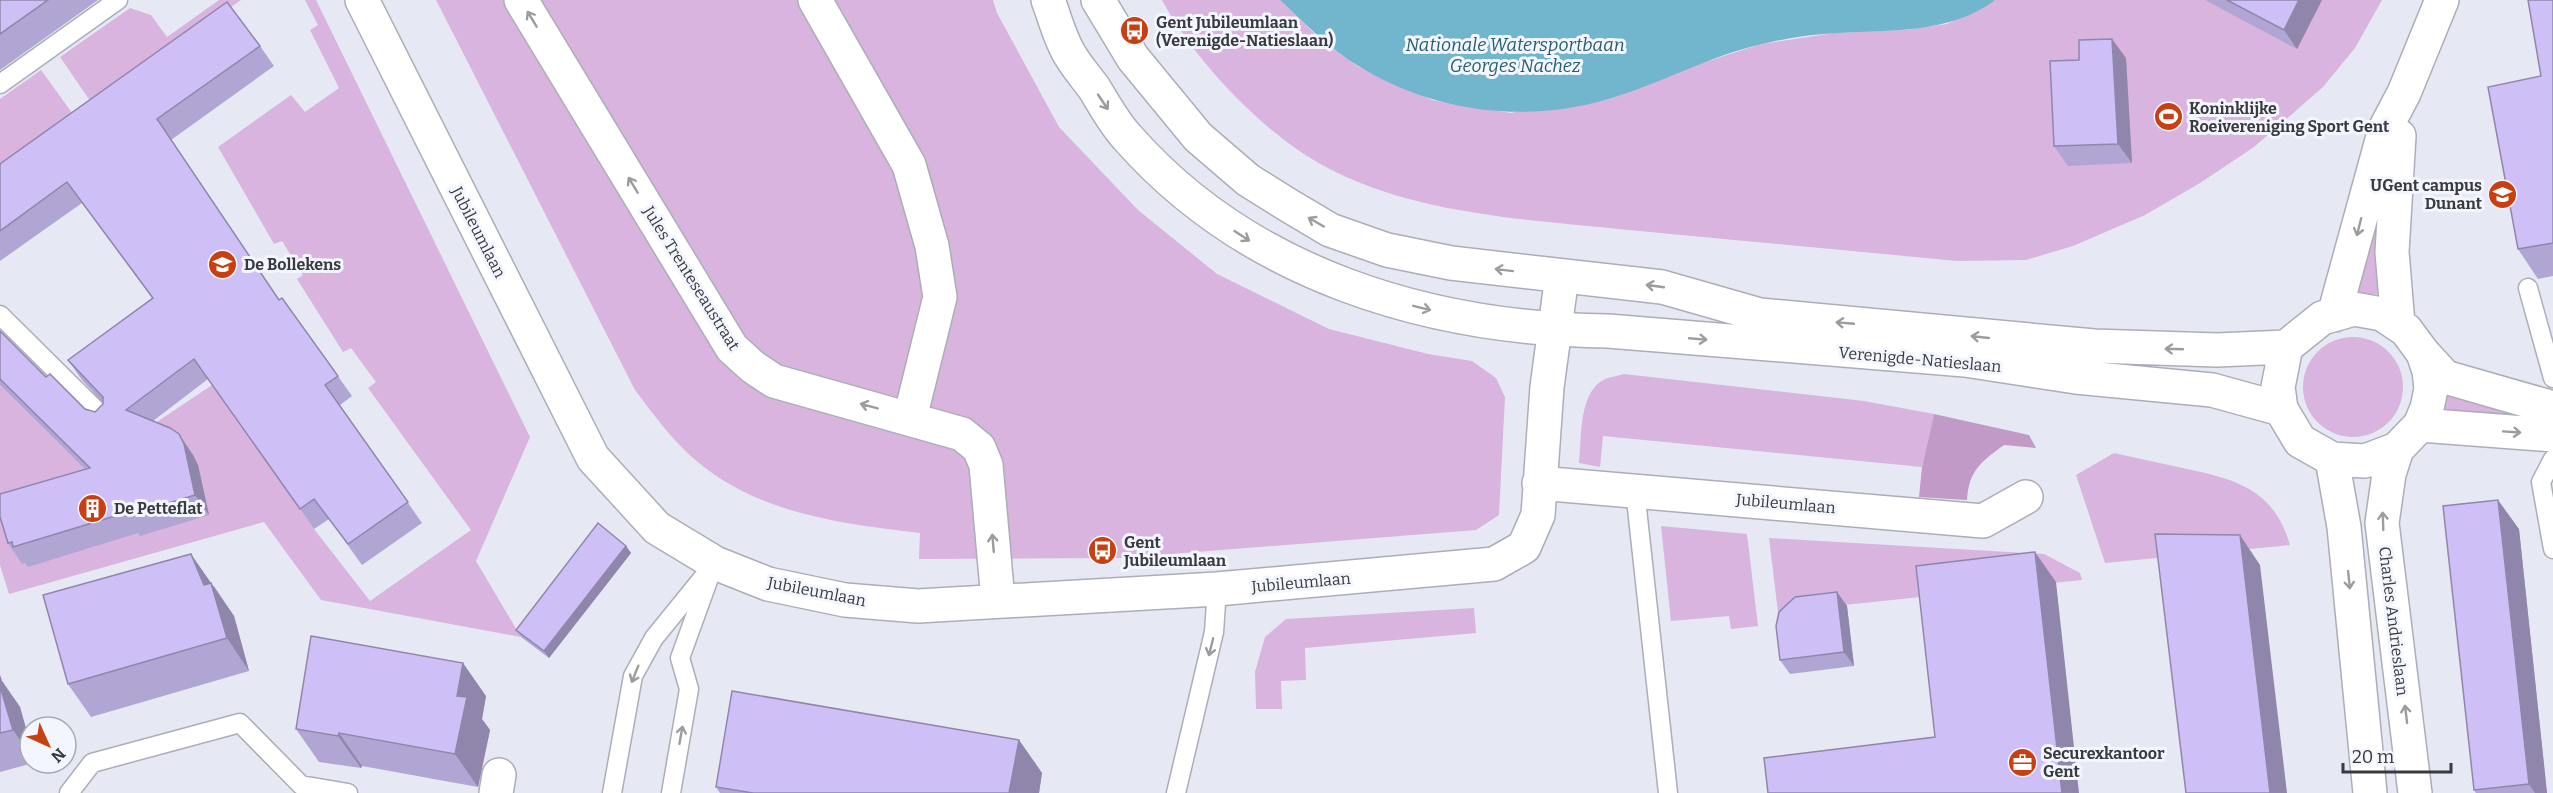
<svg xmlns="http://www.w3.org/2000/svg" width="2553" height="793" viewBox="0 0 2553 793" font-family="Bitter,serif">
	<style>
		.green { fill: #d8b4de }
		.forest { fill: #c19ac7 }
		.water { fill: #71b6cd }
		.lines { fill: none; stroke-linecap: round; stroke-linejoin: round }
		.lane-casing { stroke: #abaeb7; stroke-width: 21 }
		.street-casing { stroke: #abaeb7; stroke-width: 36 }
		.secondary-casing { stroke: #abaeb7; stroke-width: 36 }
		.lane { stroke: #fff; stroke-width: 18 }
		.street { stroke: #fff; stroke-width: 33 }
		.secondary { stroke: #fff; stroke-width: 33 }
		.wall { fill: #b1a5d4 }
		.shaded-wall { fill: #9086ac }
		.building { fill: #cec0f6; stroke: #9086ac; stroke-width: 1.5 }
		.oneway { stroke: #9c9c9e }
		.labels { text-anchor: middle; stroke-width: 6; stroke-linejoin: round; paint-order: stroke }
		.poi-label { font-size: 16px; font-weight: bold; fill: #383a3e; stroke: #f4f6ff; text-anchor: start }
		.street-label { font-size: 16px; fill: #383a3e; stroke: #f4f6ff }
		.water-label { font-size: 18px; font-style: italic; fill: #255d6f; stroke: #f4f6ff }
	</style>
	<rect width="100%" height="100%" fill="#e6e9f3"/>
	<path class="green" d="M219,0H241L93,105L60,57L130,8L151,15L167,37Z
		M305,0H316L530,437L476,561L521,637L321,600L264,522L9,594L0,565V385L73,457L127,442L212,385L314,529L370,601L471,530L368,388L376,382L351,348L343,352L297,279L303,275L282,241L274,244L218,147L291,95L305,112L339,88L310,30L318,25Z
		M436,0H993L997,13L1059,127L1138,210L1217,274L1329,329L1428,354L1472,361L1496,378L1505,397L1499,515L1476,530L1120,558L919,559L920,533C843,524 761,514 699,463C674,443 654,415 635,390Z
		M1162,0H1280L1320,39L1359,67L1432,100L1511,113L1693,66L1761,44L1834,33L1906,30L1947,24L1995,0H2382L2355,48L2323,87L2254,147L2200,183L2145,215L2073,246L2026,260L1957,261C1844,250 1732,240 1619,229C1522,219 1413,214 1324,166C1264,134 1194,60 1162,0Z
		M41,70L75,117L0,170V99Z
		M2384,209L2377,294H2356L2373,210Z
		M2303 387a50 50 0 1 1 100 0a50 50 0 1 1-100 0Z
		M1624,374L1864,401L1934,414L1922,467L1603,436L1600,467L1579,463C1582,438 1578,392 1605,379C1610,377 1618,376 1624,374Z
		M2446,393L2533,413L2532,422L2444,412Z
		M2114,453C2138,458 2163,464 2187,469C2238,480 2274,490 2290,545L2105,563L2076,475Z
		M1661,526L1747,534L1758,626L1731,629L1729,616L1671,621Z
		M1769,538L2044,554L2080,573L2082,580L1778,612Z
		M1474,608L1476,633L1305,648L1306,680L1281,681L1282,709H1256L1255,672L1265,637L1286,619Z"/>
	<path class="forest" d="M1934,414L2029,435L2036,448L2004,445C1981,462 1969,470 1967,500L1919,497L1922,467Z"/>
	<path class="water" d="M1280,0H1995C1950,34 1891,30 1838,33C1813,34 1786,38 1762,44C1709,56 1660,84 1608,99C1525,124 1434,112 1360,67C1330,49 1305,24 1280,0Z"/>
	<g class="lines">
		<defs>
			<path id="lane" d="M0,84L118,0
				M2528,288L2553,378
				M0,315L107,421
				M2553,459L2541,482L2553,549
				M1635,490L1668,793
				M69,793L92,763L240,723L301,785L348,793
				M612,793L633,676L654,638L715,563
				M671,793L689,689L680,658L709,578
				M1176,793L1214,632L1217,589"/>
			<path id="street" d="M362,0L593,458L657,528L715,563L768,584L845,600L918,606L1217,589L1494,564L1524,547L1538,515L1547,387L1562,276
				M521,0L732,348L753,367L774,381L962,434L979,448L986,465L998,601
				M815,0L909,165L932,246L940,297L910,418
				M1539,483L1983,521L2026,497
				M496,793L499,775"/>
			<path id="secondary" d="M1048,0C1055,18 1060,39 1070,55C1077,67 1086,77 1094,88C1104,104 1114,123 1127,137C1248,275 1429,329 1608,331L1965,360L2076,377L2212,390L2281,409
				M1098,0L1133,58L1198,137L1248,180L1288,205L1330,230L1387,250L1451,263L1662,287L1760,315L2094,346L2217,350L2286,347
				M2354,309L2382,314L2406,330L2423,353L2429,371L2431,389L2427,408L2420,425L2397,449L2365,461L2332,459L2300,441L2281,409L2278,387L2286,347L2322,318Z
				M2334,315L2385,129L2404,93L2442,0
				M2398,324L2392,252L2399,136
				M2423,353L2445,377L2553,408
				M2420,425L2553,435
				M2397,449L2389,474L2382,523L2415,793
				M2332,459L2344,527L2370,793"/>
		</defs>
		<use href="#lane" class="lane-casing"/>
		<use href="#street" class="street-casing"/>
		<use href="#secondary" class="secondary-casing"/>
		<use href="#lane" class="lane"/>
		<use href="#street" class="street"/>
		<use href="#secondary" class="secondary"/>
	</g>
	<path class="wall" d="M0,0H98L0,70Z
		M2205,0H2322L2297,49Z
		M2553,0V276L2538,279L2518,249L2541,76Z
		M260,46L274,66L171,140L279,300L282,298L352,396L340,405L422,523L362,565L329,519L314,529L208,379L153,421L193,455L198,465L209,515L140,536L138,533L28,567L25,563L22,564L8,543L85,469L0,385V331L46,377L85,409L95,412L103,404V403L82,380L68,360L152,298L82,203L0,261V164Z
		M2126,58L2132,163L2068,166L2054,146Z
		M2519,529L2547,793H2476L2474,790Z
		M626,546L631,553L549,658L521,637L516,630Z
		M214,586L234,616L249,671L91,717L68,684Z
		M1837,592L1847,606L1854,666L1790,674L1780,660Z
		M0,675L2,681L20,707L30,743V763H33L0,772Z
		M486,696L482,719L490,730L478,787L362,766L361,768L319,762L296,729Z
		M1019,740L1042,773L1039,793H720L716,787Z"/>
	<path class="shaded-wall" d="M2299,0H2322L2297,49L2284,30Z
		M2112,39L2126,58L2132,163L2118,144Z
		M179,434L193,455L198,465L209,515L195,495Z
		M2498,500L2519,529L2547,793H2535L2529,784Z
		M2240,535L2260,565L2287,793H2270Z
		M626,546L631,553L549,658L544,651Z
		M2035,552L2056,582L2079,793H2062Z
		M191,554L234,616L249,671L227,638Z
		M1837,592L1847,606L1854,666L1844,652Z
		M463,663L486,696L482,719L490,730L478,787L455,754L457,696Z
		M0,675L2,681L20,707L30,743V754L13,730L0,697Z
		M339,733L362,766L361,768L338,736Z
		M1019,740L1042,773L1039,793H1009Z"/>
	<path class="building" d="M0,0H48L0,34Z
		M2227,0H2299L2284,30Z
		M2528,0H2553V243L2518,249L2488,87L2541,76Z
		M227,2L260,46L157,119L279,300L282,298L338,376L325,385L408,502L348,544L314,499L300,509L194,359L126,410L170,428L179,434L184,444L195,495L126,516L125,513L13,547L12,542L8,543L0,517V494L90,468L0,379V331L46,377L50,374L85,409L95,412L103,404V397L68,360L153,298L67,182L0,231V164Z
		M2112,39L2118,144L2054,146L2050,61L2079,60V40Z
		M2498,500L2529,784L2474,790L2443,506Z
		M598,523L626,546L544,651L516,630Z
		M2155,534L2240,535L2270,793H2186Z
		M2035,552L2062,793H1768L1764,758L1935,737L1916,566Z
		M191,554L204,585L211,583L227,638L68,684L43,595Z
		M1837,592L1844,652L1780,660L1776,626L1779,612L1795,597Z
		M311,636L463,663L457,696L467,697L455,754L339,733L338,736L296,729Z
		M0,686L13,730L0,733Z
		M732,691L1019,740L1009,793H753L716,787Z"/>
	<defs><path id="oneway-shaft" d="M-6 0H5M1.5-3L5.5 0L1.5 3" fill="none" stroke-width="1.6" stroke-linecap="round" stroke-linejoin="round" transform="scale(1.5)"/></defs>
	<g class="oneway">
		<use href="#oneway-shaft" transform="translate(532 19) rotate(-121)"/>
		<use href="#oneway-shaft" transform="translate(1103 102) rotate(56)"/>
		<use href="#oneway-shaft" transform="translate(633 185) rotate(-121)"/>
		<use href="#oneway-shaft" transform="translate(1316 222) rotate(-150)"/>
		<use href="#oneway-shaft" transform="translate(2359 227) rotate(104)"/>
		<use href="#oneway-shaft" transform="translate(1242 236) rotate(33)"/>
		<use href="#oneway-shaft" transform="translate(1504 270) rotate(-173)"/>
		<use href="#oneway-shaft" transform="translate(1655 286) rotate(-172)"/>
		<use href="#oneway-shaft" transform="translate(1422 308) rotate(14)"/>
		<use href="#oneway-shaft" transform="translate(1845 323) rotate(-175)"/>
		<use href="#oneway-shaft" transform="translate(1980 337) rotate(-174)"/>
		<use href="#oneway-shaft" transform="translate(1698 339) rotate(5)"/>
		<use href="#oneway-shaft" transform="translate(2174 349) rotate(-178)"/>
		<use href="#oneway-shaft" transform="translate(869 406) rotate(-165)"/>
		<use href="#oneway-shaft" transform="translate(2512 432) rotate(4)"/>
		<use href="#oneway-shaft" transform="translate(2383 521) rotate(-92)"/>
		<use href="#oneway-shaft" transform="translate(993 543) rotate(-95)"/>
		<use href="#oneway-shaft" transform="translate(2349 580) rotate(84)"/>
		<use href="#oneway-shaft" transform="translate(1211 647) rotate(104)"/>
		<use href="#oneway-shaft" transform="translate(635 674) rotate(112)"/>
		<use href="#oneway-shaft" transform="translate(2406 714) rotate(-97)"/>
		<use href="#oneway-shaft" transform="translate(681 735) rotate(-80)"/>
	</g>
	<defs>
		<symbol id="bus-disc" viewBox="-11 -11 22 22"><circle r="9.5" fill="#c84012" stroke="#f4f6ff"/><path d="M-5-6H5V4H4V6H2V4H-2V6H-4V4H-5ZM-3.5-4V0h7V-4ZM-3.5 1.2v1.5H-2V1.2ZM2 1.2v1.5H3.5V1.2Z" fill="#fff"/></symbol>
		<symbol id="stadium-disc" viewBox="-11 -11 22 22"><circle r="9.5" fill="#c84012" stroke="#f4f6ff"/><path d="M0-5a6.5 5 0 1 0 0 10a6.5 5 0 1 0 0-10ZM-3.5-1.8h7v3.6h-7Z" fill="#fff"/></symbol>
		<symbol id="university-disc" viewBox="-11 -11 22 22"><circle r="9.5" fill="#c84012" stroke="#f4f6ff"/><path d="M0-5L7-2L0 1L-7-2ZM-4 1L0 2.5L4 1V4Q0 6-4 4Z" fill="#fff"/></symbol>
		<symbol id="school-disc" viewBox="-11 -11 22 22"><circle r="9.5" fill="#c84012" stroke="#f4f6ff"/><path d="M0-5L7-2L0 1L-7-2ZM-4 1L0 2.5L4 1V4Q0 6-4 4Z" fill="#fff"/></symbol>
		<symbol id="building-disc" viewBox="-11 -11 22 22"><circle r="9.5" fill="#c84012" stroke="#f4f6ff"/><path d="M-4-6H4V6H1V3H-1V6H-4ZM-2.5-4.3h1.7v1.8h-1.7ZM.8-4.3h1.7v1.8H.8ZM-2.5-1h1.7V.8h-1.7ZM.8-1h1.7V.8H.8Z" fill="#fff"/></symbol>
		<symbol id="office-disc" viewBox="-11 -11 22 22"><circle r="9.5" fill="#c84012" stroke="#f4f6ff"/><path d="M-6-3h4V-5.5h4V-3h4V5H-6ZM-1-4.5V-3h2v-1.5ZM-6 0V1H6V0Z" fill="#fff"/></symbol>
	</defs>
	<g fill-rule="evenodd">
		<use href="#bus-disc" x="1118" y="14" width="33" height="33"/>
		<use href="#stadium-disc" x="2152" y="100" width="33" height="33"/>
		<use href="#university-disc" x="2486" y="178" width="33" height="33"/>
		<use href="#school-disc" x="206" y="248" width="33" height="33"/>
		<use href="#building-disc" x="76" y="492" width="33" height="33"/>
		<use href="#bus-disc" x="1086" y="534" width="33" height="33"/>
		<use href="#office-disc" x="2006" y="746" width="33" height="33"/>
	</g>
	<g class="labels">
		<g class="poi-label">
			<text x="1156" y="28">Gent Jubileumlaan<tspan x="1156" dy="18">(Verenigde-Natieslaan)</tspan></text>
			<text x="2189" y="114">Koninklijke<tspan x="2189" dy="18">Roeivereniging Sport Gent</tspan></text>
			<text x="2482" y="191" text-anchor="end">UGent campus<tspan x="2482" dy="18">Dunant</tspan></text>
			<text x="244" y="270">De Bollekens</text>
			<text x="114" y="514">De Petteflat</text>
			<text x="1124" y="548">Gent<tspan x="1124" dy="18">Jubileumlaan</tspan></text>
			<text x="2043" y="759">Securexkantoor<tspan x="2043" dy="18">Gent</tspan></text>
		</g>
		<g class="street-label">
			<text transform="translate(479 232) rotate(63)" y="6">Jubileumlaan</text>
			<text transform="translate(692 278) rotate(58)" y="6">Jules Trenteseaustraat</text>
			<text transform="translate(1920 359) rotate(5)" y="6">Verenigde-Natieslaan</text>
			<text transform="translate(1786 503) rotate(5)" y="6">Jubileumlaan</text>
			<text transform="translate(1301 582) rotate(-5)" y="6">Jubileumlaan</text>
			<text transform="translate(817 591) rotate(11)" y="6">Jubileumlaan</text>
			<text transform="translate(2394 621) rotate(83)" y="6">Charles Andrieslaan</text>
		</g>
		<g class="water-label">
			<text x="1515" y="51">Nationale Watersportbaan<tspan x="1515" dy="21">Georges Nachez</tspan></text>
		</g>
	</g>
	<g transform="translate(48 745) rotate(135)"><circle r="28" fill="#f4f6ff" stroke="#a9abb2" stroke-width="1.5"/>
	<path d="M0-4.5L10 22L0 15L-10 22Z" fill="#c84012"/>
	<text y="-9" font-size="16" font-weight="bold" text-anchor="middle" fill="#383a3e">N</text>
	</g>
	<path d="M2343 763v9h108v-9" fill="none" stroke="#383a3e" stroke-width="3"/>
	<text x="2352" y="763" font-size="18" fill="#383a3e" stroke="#f4f6ff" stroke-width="4.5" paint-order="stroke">20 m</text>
</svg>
